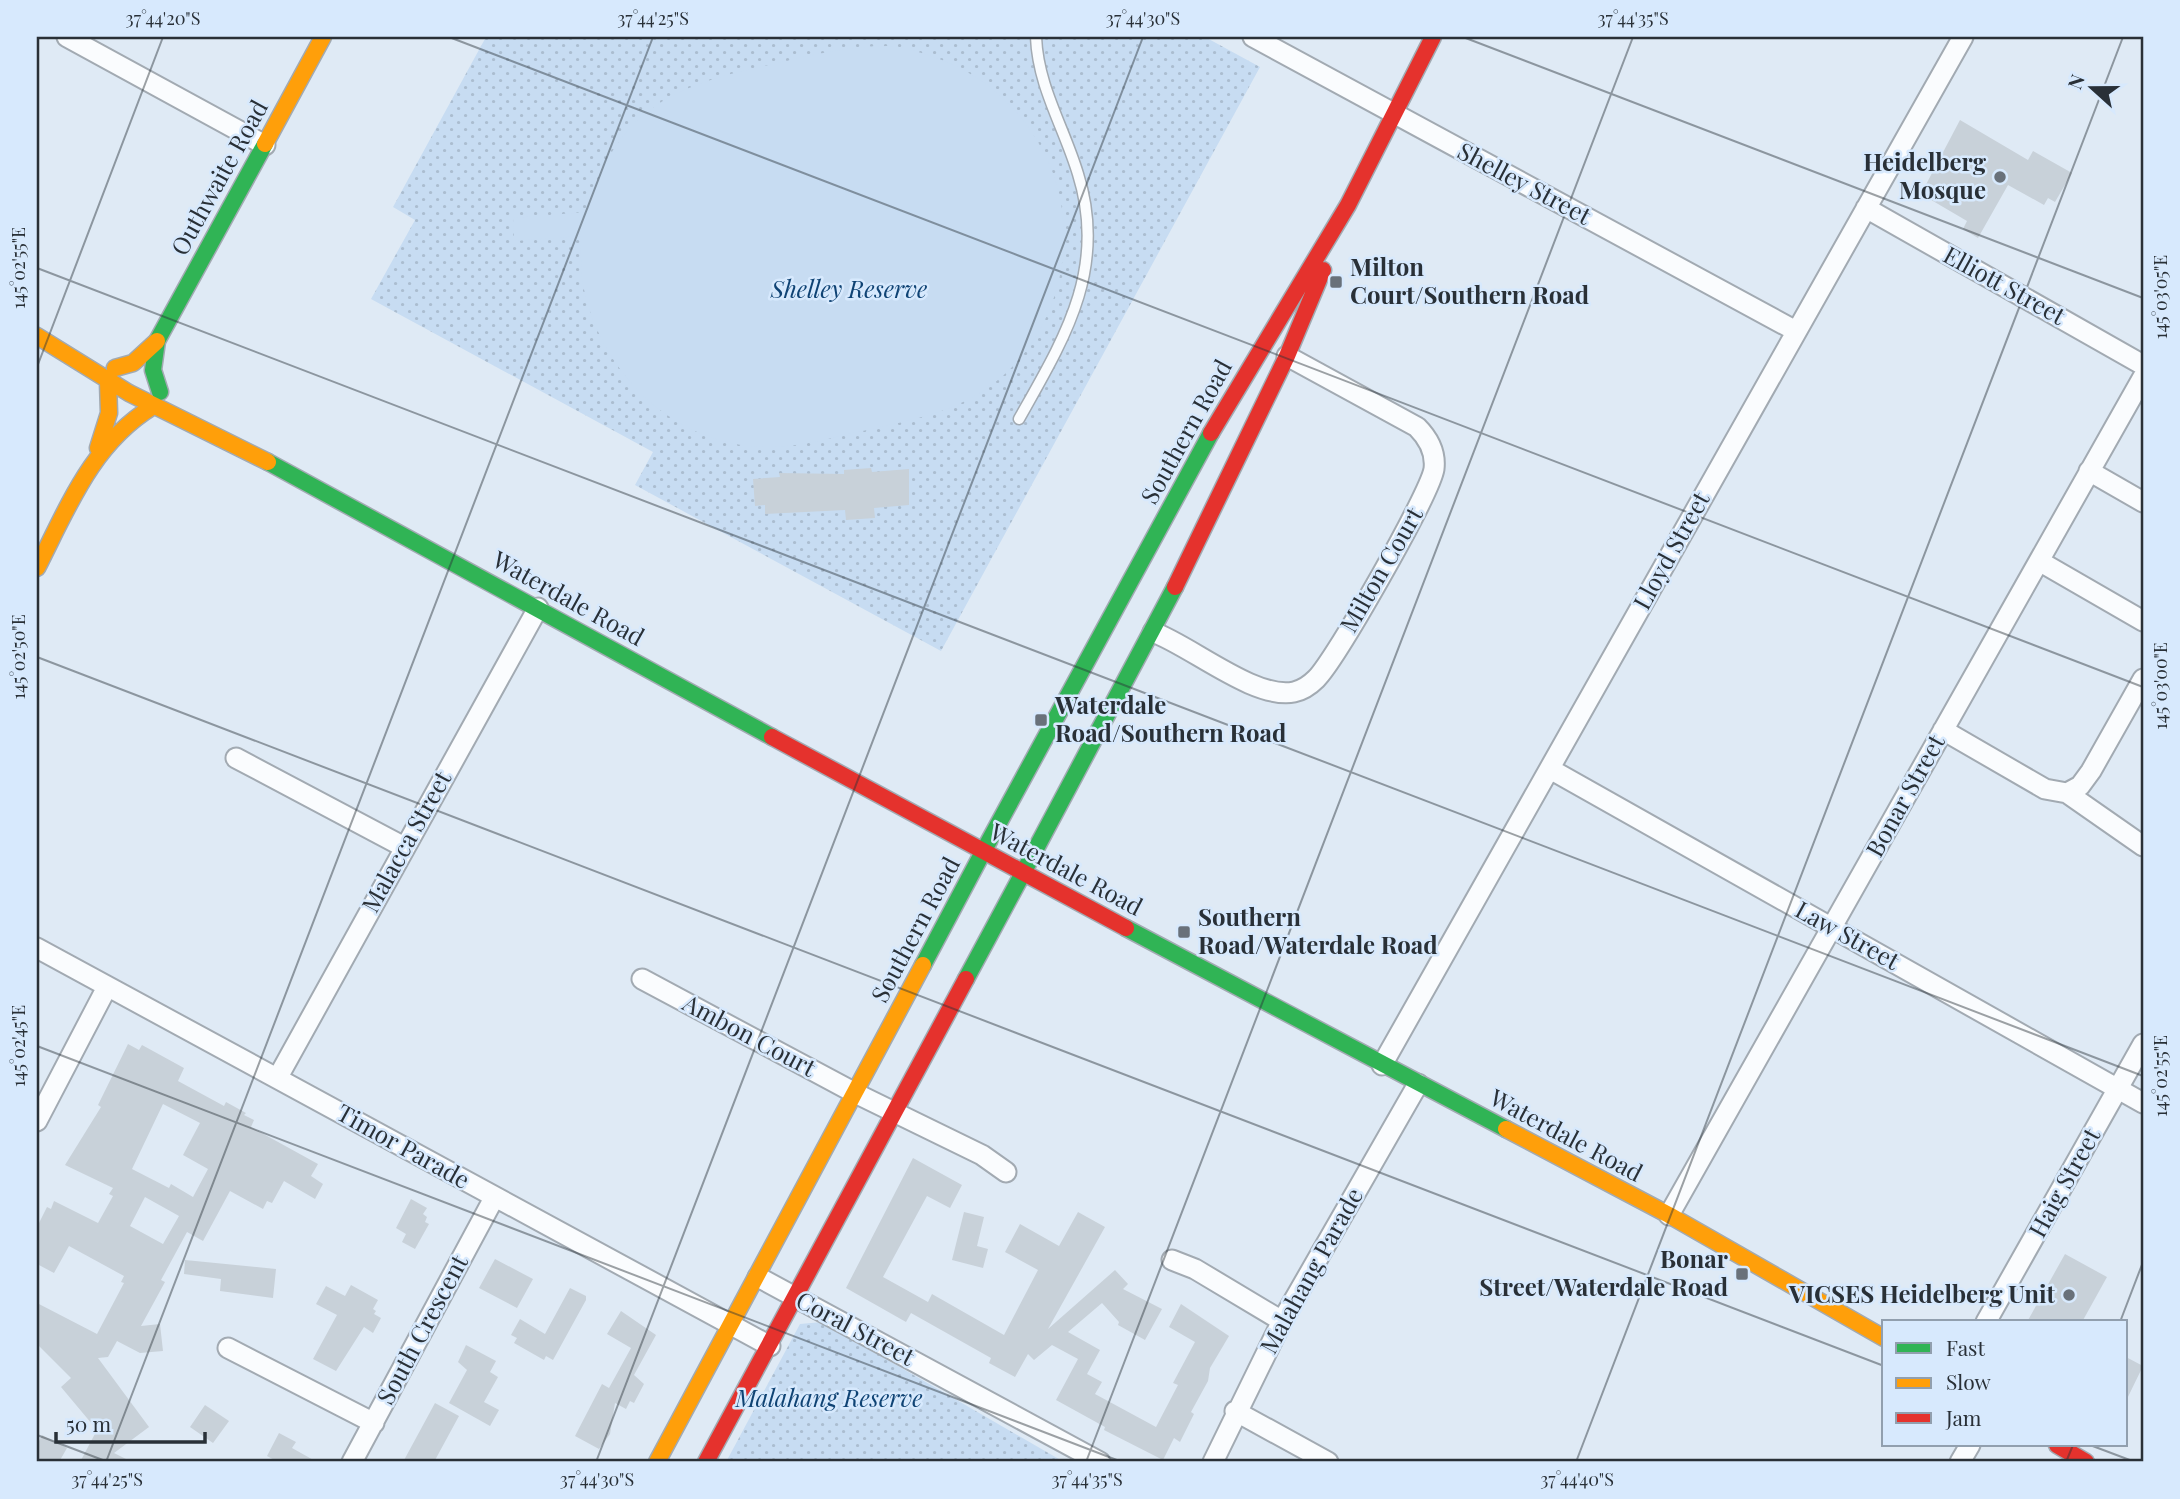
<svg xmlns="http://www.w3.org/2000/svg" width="2180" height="1499" viewBox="0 0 2180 1499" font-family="'Playfair Display',serif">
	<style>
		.grass { fill: url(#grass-dots) }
		.pitch { fill: #c7dcf2 }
		.building { fill: #c8d1d9; fill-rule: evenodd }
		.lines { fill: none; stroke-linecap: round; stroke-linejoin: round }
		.lane-casing { stroke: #a2aab2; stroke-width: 13 }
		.street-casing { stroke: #a2aab2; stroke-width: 23 }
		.fast-casing { stroke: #a2aab2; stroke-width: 19 }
		.slow-casing { stroke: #a2aab2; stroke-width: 19 }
		.jam-casing { stroke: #a2aab2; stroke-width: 19 }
		.lane { stroke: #fafcfe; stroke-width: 10 }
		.street { stroke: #fafcfe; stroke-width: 19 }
		.fast { stroke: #30b455; stroke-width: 16 }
		.slow { stroke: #ff9f0a; stroke-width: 16 }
		.jam { stroke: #e5322d; stroke-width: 16 }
		.ticks { fill: none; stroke: #293037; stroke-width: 2; stroke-opacity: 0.45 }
		.poi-dot { fill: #69717a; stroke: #d7e9fd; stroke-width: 2.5 }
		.labels { text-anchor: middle; stroke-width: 5; stroke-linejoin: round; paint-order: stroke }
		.poi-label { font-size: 24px; font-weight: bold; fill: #293037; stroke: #d7e9fd; text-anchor: end }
		.street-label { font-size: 24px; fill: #293037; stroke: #d7e9fd }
		.park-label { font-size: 24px; font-style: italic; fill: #0f4374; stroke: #d7e9fd }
		.neatline { fill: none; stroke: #293037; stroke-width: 2.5 }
		.ticks-label { font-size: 18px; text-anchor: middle; fill: #293037 }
	</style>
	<defs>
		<pattern id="grass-dots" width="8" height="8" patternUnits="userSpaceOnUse" patternTransform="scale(1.75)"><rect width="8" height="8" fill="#c7dcf2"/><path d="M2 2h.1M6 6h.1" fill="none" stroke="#abbdd0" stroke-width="1.8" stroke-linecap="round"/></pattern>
	</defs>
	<rect width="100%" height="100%" fill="#dfeaf5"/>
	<path class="grass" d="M486,37H1205L1260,67L941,651L635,485L653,452L371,299L415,220L393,207Z
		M822,1322L1064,1462H726L800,1324Z"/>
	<path class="pitch" d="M888,46C955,55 1011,90 1043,151C1086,231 1061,341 983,391C946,415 901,422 858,432C830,438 800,447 770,447C679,448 606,379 585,294C580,275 581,255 581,236L514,241L513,218L586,212C619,105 676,85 778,63C815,54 850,46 888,46Z"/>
	<path class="building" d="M1960,120L2028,160L2033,151L2072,173L2055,202L2048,198L2044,205L2008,185L1978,238L1963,229L1967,221L1921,194Z
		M871,468L872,472L909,469V505L874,508L875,518L846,520L845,510L765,514V505L755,506L753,479L780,477L779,473L844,474V470Z
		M128,1044L139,1050L142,1045L184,1068L178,1081L224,1106L226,1102L246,1113L244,1115L254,1120L251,1127L318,1164L311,1176L323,1184L315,1199L284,1181L272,1203L267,1201L263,1209L230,1191L203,1241L187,1232L161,1280L165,1282L141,1326L160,1324L163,1351L140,1353L117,1341L108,1357L98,1358L149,1427L114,1453L132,1462H80L97,1430L61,1387L71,1378L37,1344V1303L97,1334L124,1283L121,1282L124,1276L69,1246L54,1273L37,1264V1227L47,1207L51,1209L54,1201L98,1223L113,1196L109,1194L113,1188L65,1165L101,1107L98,1105ZM163,1104L200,1123L183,1155L208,1169L193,1197L171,1184L169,1188L132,1169ZM145,1197L179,1216L163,1244L130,1226Z
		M913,1158L962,1185L950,1208L927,1196L883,1277L928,1302L932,1294L1004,1335L1038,1270L1005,1252L1020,1224L1059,1246L1078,1212L1105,1227L1048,1329L1115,1270L1128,1284L1123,1289L1162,1309L1145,1340L1118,1325L1119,1322L1102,1303L1068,1332L1100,1350L1087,1374L1102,1382L1095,1394L1156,1427L1178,1385L1173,1383L1195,1342L1169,1327L1181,1304L1229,1336L1210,1368L1208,1381L1191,1412L1194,1414L1180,1442L1174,1438L1163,1460L1104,1430L1105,1427L1056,1400L1078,1359L1052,1345L1034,1360L1028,1354L1015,1377L989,1363L991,1358L911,1313L906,1322L846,1288Z
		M411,1199L427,1208L423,1214L427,1217L425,1222L429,1224L415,1249L402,1242L406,1234L396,1228Z
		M964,1212L984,1217L977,1246L988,1249L983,1268L952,1260Z
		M2065,1254L2107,1277L2082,1322H2027Z
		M495,1259L533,1279L517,1308L479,1288Z
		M185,1260L276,1269L273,1298L220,1291L221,1279L184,1274Z
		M351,1285L378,1300L373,1309L376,1311L374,1314L381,1318L373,1333L364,1327L336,1371L313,1359L337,1315L316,1304L326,1286L345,1296Z
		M570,1288L586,1296V1300L553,1360L546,1356L544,1360L514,1343L517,1338L511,1335L520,1319L545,1334Z
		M621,1311L656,1335L634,1375L644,1384L634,1403L630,1401L626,1409L615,1403L610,1434L599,1449L575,1436L602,1384L609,1388L631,1348L607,1334Z
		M466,1345L496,1361L490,1372L498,1377L484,1402L499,1410L490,1426L449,1403L467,1370L458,1362Z
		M2126,1357L2143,1366L2126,1401Z
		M435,1403L459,1416L434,1462H403Z
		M205,1405L229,1421L213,1443L190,1427Z
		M279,1433L296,1442L292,1448L317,1462H278L267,1456Z
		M42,1435L67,1448L59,1462H37V1445Z"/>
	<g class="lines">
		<defs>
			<path id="lane" d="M1019,419C1064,339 1108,269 1078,174C1064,127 1038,87 1036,37"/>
			<path id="street" d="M67,37L265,145
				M1253,37L1796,331
				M1866,208L2143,365
				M2089,471L2143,502
				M2039,561L2143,621
				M1153,632C1191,646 1255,700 1294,692C1303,690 1310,685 1316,679C1336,659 1430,494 1434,469C1436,452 1429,439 1417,427L1287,356
				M1943,730L2045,789L2067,793L2080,786L2091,771L2143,679
				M236,758L404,847
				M1550,769L2143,1103
				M2067,793L2143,846
				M37,948L770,1346
				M642,979L855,1093L982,1155L1006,1172
				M1382,1065L1963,37
				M278,1077L538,608
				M37,1121L107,987
				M1669,1215L2143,377
				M1172,1260L1195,1269L1282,1321
				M758,1277L1100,1462
				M1986,1322L2143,1044
				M228,1348L374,1423
				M1235,1411L1328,1462
				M352,1462L494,1198
				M1213,1462L1282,1321L1418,1084
				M1960,1462L1970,1445"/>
			<path id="fast" d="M160,392L153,370L157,341L265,144
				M268,462L772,737
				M983,852L1211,433
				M1023,873L1175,587
				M1126,928L1506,1129
				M923,965L983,852
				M966,979L1023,873"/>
			<path id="slow" d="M265,144L323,37
				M37,336L129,393L268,462
				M115,368L133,363L157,341
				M98,448L109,413L108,382
				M37,568C68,507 92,444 152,407
				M1506,1129L1669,1215L1884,1338
				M657,1462L923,965"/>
			<path id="jam" d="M1211,433L1348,205L1433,37
				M1175,587L1287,356L1323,270
				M772,737L1126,928
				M2057,1445L2086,1462
				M706,1462L966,979"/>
		</defs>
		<use href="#lane" class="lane-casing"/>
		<use href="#street" class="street-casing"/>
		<use href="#fast" class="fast-casing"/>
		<use href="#slow" class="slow-casing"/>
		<use href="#jam" class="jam-casing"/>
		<use href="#lane" class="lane"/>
		<use href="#street" class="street"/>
		<use href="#fast" class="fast"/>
		<use href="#slow" class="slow"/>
		<use href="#jam" class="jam"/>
	</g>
	<path class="ticks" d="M449,37L2143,687M1463,37L2143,298M37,268L2143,1076M37,367L163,37M37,657L1884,1366M37,1046L1122,1462M2120,1322L2143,1262M37,1435L108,1462M2090,1445L2135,1462M106,1462L653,37M596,1462L1143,37M1086,1462L1633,37M1576,1462L2123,37M2066,1462L2073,1445"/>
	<g class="poi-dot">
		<circle cx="2000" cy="177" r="7"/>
		<rect x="1329" y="275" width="14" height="14" rx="3.5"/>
		<rect x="1034" y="713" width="14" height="14" rx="3.5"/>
		<rect x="1177" y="925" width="14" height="14" rx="3.5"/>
		<rect x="1735" y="1267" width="14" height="14" rx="3.5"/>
		<circle cx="2069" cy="1295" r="7"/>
	</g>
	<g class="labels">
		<g class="poi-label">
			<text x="1986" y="171">Heidelberg<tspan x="1986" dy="28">Mosque</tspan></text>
			<text x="1350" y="276" text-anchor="start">Milton<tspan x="1350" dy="28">Court/Southern Road</tspan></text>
			<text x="1055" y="714" text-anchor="start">Waterdale<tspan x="1055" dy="28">Road/Southern Road</tspan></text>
			<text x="1198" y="926" text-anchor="start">Southern<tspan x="1198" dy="28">Road/Waterdale Road</tspan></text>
			<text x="1728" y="1268">Bonar<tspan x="1728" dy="28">Street/Waterdale Road</tspan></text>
			<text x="2055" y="1303">VICSES Heidelberg Unit</text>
		</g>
		<g class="street-label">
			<text transform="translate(220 178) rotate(-61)" y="8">Outhwaite Road</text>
			<text transform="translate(1524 184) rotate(28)" y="8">Shelley Street</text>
			<text transform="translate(2004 286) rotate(29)" y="8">Elliott Street</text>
			<text transform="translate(1187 432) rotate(-61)" y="8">Southern Road</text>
			<text transform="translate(1672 551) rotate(-61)" y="8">Lloyd Street</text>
			<text transform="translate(1382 570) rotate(-60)" y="8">Milton Court</text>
			<text transform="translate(568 599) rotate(29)" y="8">Waterdale Road</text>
			<text transform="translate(1906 796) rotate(-61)" y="8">Bonar Street</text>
			<text transform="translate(407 842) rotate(-61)" y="8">Malacca Street</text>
			<text transform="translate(1066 870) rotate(28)" y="8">Waterdale Road</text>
			<text transform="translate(916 930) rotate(-62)" y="8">Southern Road</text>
			<text transform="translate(1847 936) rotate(29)" y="8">Law Street</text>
			<text transform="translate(749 1036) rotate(28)" y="8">Ambon Court</text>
			<text transform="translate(1566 1136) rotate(28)" y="8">Waterdale Road</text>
			<text transform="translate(403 1147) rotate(29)" y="8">Timor Parade</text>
			<text transform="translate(2065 1183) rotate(-61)" y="8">Haig Street</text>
			<text transform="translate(1312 1271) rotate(-61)" y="8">Malahang Parade</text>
			<text transform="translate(855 1329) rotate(28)" y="8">Coral Street</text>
			<text transform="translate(423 1330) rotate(-62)" y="8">South Crescent</text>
		</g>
		<g class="park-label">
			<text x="849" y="298">Shelley Reserve</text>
			<text x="829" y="1407">Malahang Reserve</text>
		</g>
	</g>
	<rect width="2180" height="1499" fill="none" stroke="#d7e9fd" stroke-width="77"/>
	<rect x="1882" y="1320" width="245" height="126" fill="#d7e9fd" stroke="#919fae" stroke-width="2"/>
	<rect x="1896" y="1343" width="35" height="10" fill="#30b455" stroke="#919fae" stroke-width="2"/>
	<text x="1946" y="1356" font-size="21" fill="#293037">Fast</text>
	<rect x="1896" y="1378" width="35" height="10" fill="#ff9f0a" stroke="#919fae" stroke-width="2"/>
	<text x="1946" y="1390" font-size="21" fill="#293037">Slow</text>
	<rect x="1896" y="1413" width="35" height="10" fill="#e5322d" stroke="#919fae" stroke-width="2"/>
	<text x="1946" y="1426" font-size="21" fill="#293037">Jam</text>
	<g transform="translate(2092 88) rotate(291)" stroke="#d7e9fd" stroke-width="5" paint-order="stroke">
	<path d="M0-5L12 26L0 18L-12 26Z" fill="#293037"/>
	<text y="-10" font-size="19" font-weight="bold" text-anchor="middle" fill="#293037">N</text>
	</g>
	<path d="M56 1432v10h149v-10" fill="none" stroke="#293037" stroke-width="3.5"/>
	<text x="66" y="1432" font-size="21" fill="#293037" stroke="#d7e9fd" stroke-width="5" paint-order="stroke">50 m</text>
	<rect x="38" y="38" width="2104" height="1422" class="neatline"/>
	<g class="ticks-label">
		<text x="163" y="25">37°44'20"S</text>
		<text x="653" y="25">37°44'25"S</text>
		<text x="1143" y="25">37°44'30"S</text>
		<text x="1633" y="25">37°44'35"S</text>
		<text transform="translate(19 268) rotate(-90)" y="6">145°02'55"E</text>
		<text transform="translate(2161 297) rotate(-90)" y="6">145°03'05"E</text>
		<text transform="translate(19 657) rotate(-90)" y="6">145°02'50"E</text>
		<text transform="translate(2161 686) rotate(-90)" y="6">145°03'00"E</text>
		<text transform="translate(19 1046) rotate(-90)" y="6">145°02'45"E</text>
		<text transform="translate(2161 1076) rotate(-90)" y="6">145°02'55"E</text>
		<text x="107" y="1486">37°44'25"S</text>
		<text x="597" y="1486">37°44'30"S</text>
		<text x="1087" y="1486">37°44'35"S</text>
		<text x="1577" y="1486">37°44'40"S</text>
	</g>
</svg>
